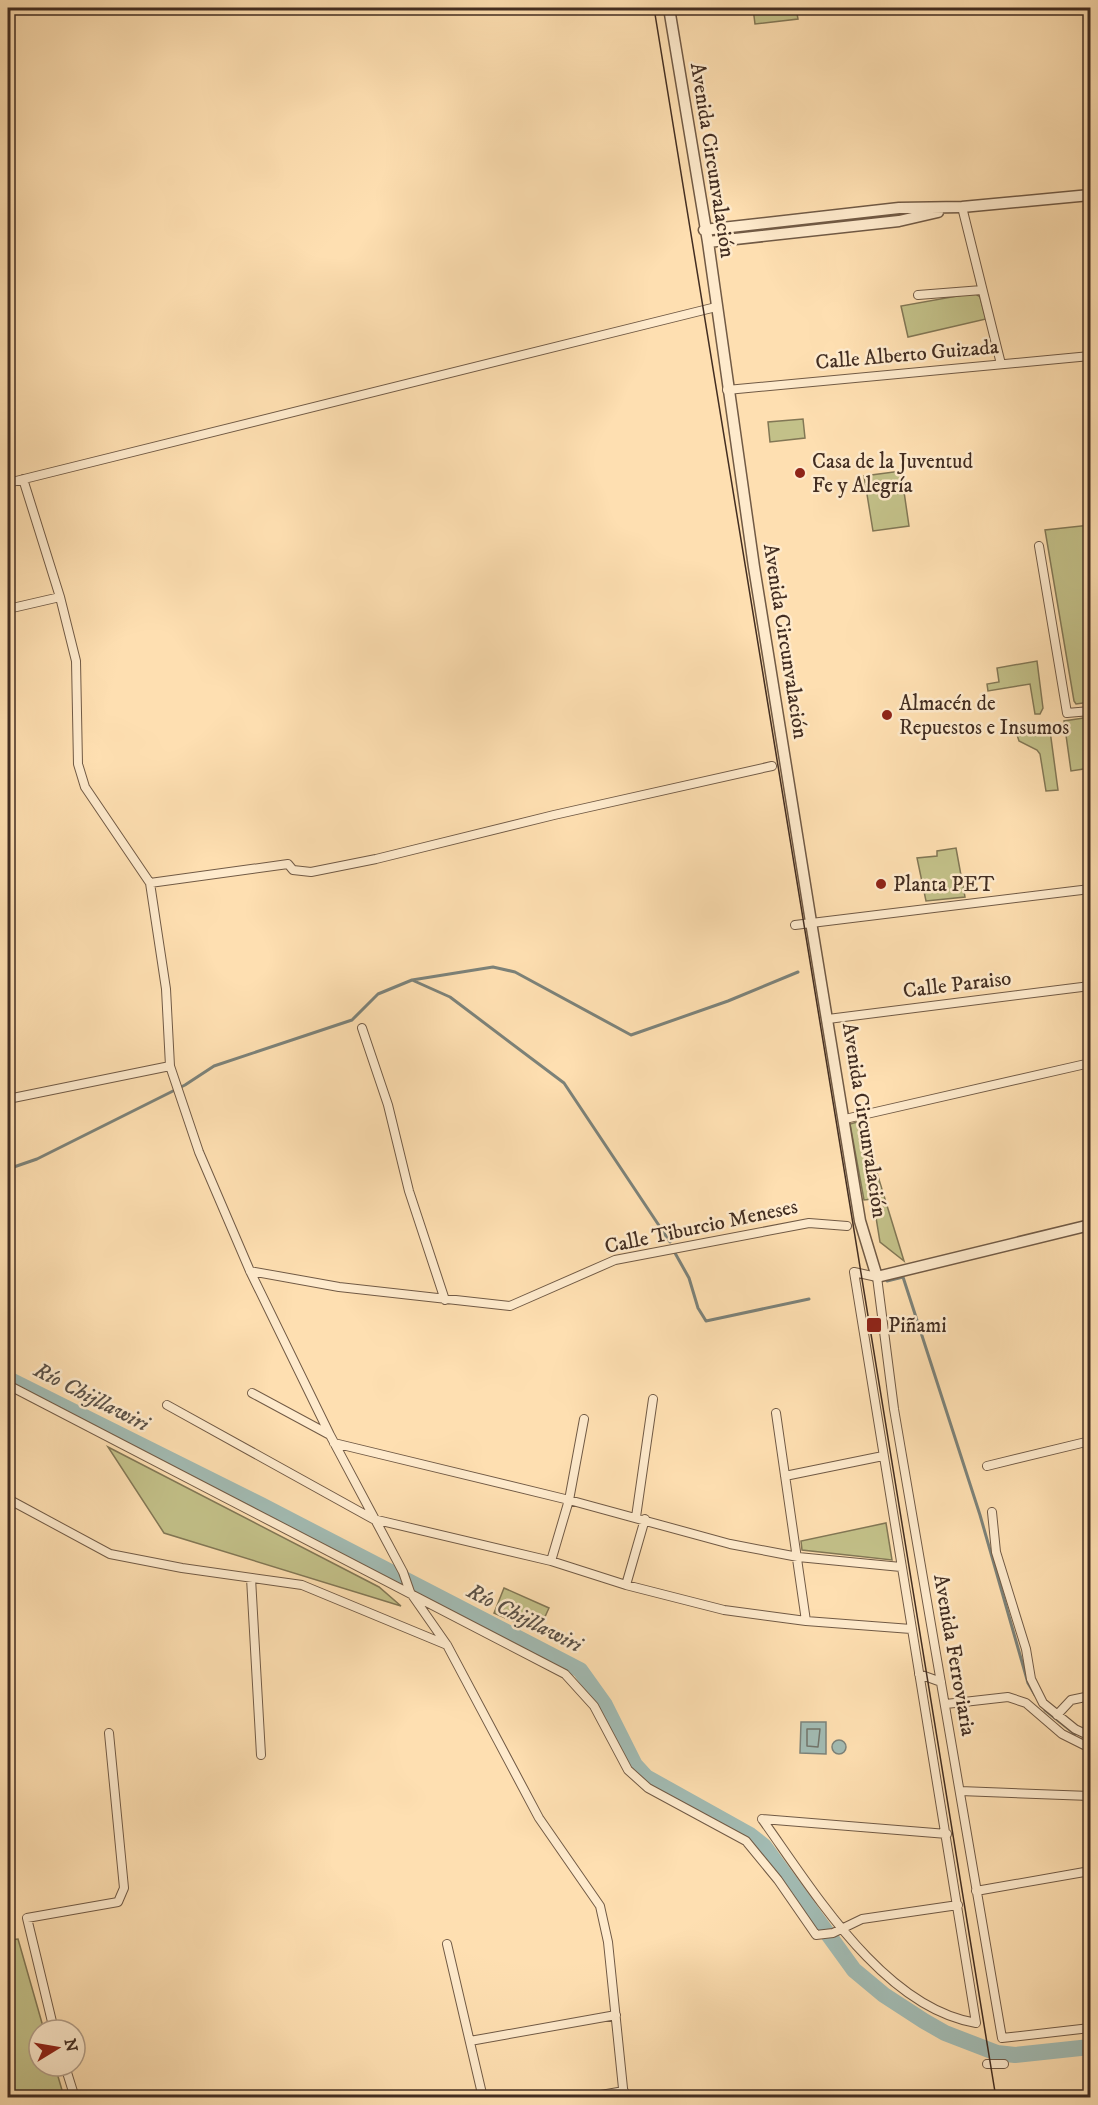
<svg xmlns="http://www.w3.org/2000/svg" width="1098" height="2105" viewBox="0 0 1098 2105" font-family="'IM FELL DW Pica',serif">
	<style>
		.green { fill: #c3c189; stroke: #827755; stroke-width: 1.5 }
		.water { fill: #a2bbb3; stroke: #7c8279; stroke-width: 1.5 }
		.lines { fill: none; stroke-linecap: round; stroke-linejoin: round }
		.shore { stroke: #72746a; stroke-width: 1.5 }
		.stream { stroke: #7c8279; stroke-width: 3 }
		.river { stroke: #a2bbb3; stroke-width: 16 }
		.minor-casing { stroke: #715a45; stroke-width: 10 }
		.tertiary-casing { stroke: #715a45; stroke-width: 13 }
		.minor { stroke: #feeacc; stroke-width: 8 }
		.tertiary { stroke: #feeacc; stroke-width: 10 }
		.tram { stroke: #422d21; stroke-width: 1.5 }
		.poi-dot { fill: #8f2418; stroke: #feeacc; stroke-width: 2 }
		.labels { text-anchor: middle; stroke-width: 5; stroke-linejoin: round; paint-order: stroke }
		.street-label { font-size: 21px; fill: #422d21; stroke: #feeacc }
		.poi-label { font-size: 21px; fill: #422d21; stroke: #feeacc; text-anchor: start }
		.water-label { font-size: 22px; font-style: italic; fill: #5a5046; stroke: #feeacc }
	</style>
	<rect width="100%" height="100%" fill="#fedfb1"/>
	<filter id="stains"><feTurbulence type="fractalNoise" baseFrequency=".00333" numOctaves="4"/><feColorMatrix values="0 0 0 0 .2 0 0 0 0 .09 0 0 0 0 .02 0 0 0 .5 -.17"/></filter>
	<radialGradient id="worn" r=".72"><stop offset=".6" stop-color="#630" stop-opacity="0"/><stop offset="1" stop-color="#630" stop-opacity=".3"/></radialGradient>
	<path class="green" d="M753,8H796L798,19L755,24Z
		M974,293L980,297L986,319L908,337L901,306Z
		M803,419L805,438L770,442L768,422Z
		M901,471L909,526L873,531L864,476Z
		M1090,525V702L1076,704L1074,701L1045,530Z
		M1037,661L1043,708L1040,714H1035L1030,684L988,691L987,684L999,682L997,668Z
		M1090,717V768L1071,771L1064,721Z
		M1049,723L1058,790L1046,791L1040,754L1037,750L1019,741L1016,732L1019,729Z
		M956,848L965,897L926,901L917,858L937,856V851Z
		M861,1121L904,1261L880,1242L873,1199L864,1200L850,1124Z
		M108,1447L379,1587L401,1606L164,1533Z
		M886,1523L892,1560L802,1550L801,1541Z
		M504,1588L549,1608L538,1632L494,1613Z
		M18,1939L44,2030H39V2066H55L64,2097H8V1940Z"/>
	<path class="water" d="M801,1722H826V1754L800,1753Z
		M832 1747a7 7 0 1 1 14 0a7 7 0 1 1-14 0Z"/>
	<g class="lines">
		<path class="shore" d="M807,1729H820L818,1747L807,1746Z"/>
		<path class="stream" d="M412,980L493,967L515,972L631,1035L728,1001L798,972
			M8,1169L37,1159L185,1085L214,1066L352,1020L378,994L412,980L450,997L564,1083L670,1242
			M675,1253L689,1278L698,1308L706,1321L809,1299
			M887,1281L903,1277L980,1515L1028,1683L1035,1695
			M1045,1710L1075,1734"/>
		<path class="river" d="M8,1379L261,1505L580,1670L605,1705L635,1765L646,1777L750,1835L764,1846L854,1970L884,1995L924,2021L945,2033L997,2053L1015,2055L1090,2047"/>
		<defs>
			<path id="minor" d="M962,207L1001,364
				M918,295L982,290
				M727,390L1090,356
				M23,479L60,597L76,661L78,764L85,787L150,883L166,989L170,1066L199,1152L250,1271L330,1435L403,1572L410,1592L447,1645L539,1818L600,1906L608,1942L624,2098
				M8,483L716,307
				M1039,546L1067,713L1090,711
				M8,609L60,597
				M150,883L288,864L293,870L311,872L376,859L554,815L772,766
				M795,925L1090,889
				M828,1019L1090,986
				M362,1028L388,1105L409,1191L445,1300
				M8,1099L170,1066
				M845,1119L1090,1063
				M250,1271L339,1287L510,1306L615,1260L809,1223L847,1226
				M8,1385L565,1674L594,1706L628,1770L648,1788L746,1841L778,1880L816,1935L833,1933L862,1919L958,1905
				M252,1393L330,1435
				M167,1405L373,1519L551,1561L626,1585L724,1610L806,1621L911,1629
				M776,1413L806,1621
				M334,1443L569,1500L730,1544L798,1557L901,1567
				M987,1466L1090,1441
				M785,1476L883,1456
				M8,1499L110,1554L182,1568L302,1585L447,1645
				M992,1512L996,1552L1026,1649L1031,1679L1043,1703L1075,1729L1090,1736
				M636,1517L653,1399
				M551,1561L569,1500L584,1419
				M251,1578L261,1755
				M626,1585L645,1519
				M919,1674L941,1682
				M946,1704L1008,1697L1026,1703L1062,1734L1090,1748
				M1057,1715L1071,1700L1090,1696
				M960,1791L1090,1796
				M762,1819C813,1890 883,2008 976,2023L854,1272L877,1277L894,1409L1002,2038L1090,2028
				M762,1819L947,1834
				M976,1891L1090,1871
				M447,1944L483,2098
				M54,2030L27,1918L118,1902L124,1888L109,1733
				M470,2041L616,2015
				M987,2064H1004
				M65,2066L75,2098
				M584,2098L624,2091"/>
			<path id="tertiary" d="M669,8L708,242L754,567L811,922L860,1221L877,1277L1090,1225
				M704,230L899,208L962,207L1090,195
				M708,242L899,221L938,212"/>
		</defs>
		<use href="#minor" class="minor-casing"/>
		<use href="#tertiary" class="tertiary-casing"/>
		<use href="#minor" class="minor"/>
		<use href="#tertiary" class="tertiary"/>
		<path class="tram" d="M654,8L996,2098"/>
	</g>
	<g class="poi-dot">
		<circle cx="800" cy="473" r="6"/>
		<circle cx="887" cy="715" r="6"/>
		<circle cx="881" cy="884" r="6"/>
		<rect x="866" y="1317" width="16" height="16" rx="3"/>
	</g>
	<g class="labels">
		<g class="street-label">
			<text transform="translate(713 160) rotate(81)" y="7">Avenida Circunvalación</text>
			<text transform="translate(907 354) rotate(-5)" y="7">Calle Alberto Guizada</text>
			<text transform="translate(786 641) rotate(81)" y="7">Avenida Circunvalación</text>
			<text transform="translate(957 984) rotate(-7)" y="7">Calle Paraiso</text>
			<text transform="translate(865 1120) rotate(81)" y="7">Avenida Circunvalación</text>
			<text transform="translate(701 1226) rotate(-12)" y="7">Calle Tiburcio Meneses</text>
			<text transform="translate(955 1655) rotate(80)" y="7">Avenida Ferroviaria</text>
		</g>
		<g class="poi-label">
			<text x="812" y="468">Casa de la Juventud<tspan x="812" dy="24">Fe y Alegría</tspan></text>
			<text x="899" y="710">Almacén de<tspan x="899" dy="24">Repuestos e Insumos</tspan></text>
			<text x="893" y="891">Planta PET</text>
			<text x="888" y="1332">Piñami</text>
		</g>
		<g class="water-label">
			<text transform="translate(92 1396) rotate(27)" y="8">Río Chijllawiri</text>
			<text transform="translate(525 1617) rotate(27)" y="8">Río Chijllawiri</text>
		</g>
	</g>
	<rect width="1098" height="2105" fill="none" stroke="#fedfb1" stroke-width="30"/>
	<rect x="9" y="9" width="1080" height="2087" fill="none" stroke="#422d21" stroke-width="3"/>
	<rect x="15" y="15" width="1068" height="2075" fill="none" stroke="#422d21" stroke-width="1.5"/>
	<g transform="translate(57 2048) rotate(79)"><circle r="28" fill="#feeacc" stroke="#b39e88" stroke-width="1.5"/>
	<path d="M0-4.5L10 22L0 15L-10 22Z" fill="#8f2418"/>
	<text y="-9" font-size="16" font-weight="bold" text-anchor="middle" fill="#422d21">N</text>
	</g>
	<rect width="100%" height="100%" filter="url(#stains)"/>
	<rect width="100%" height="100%" fill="url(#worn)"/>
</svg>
